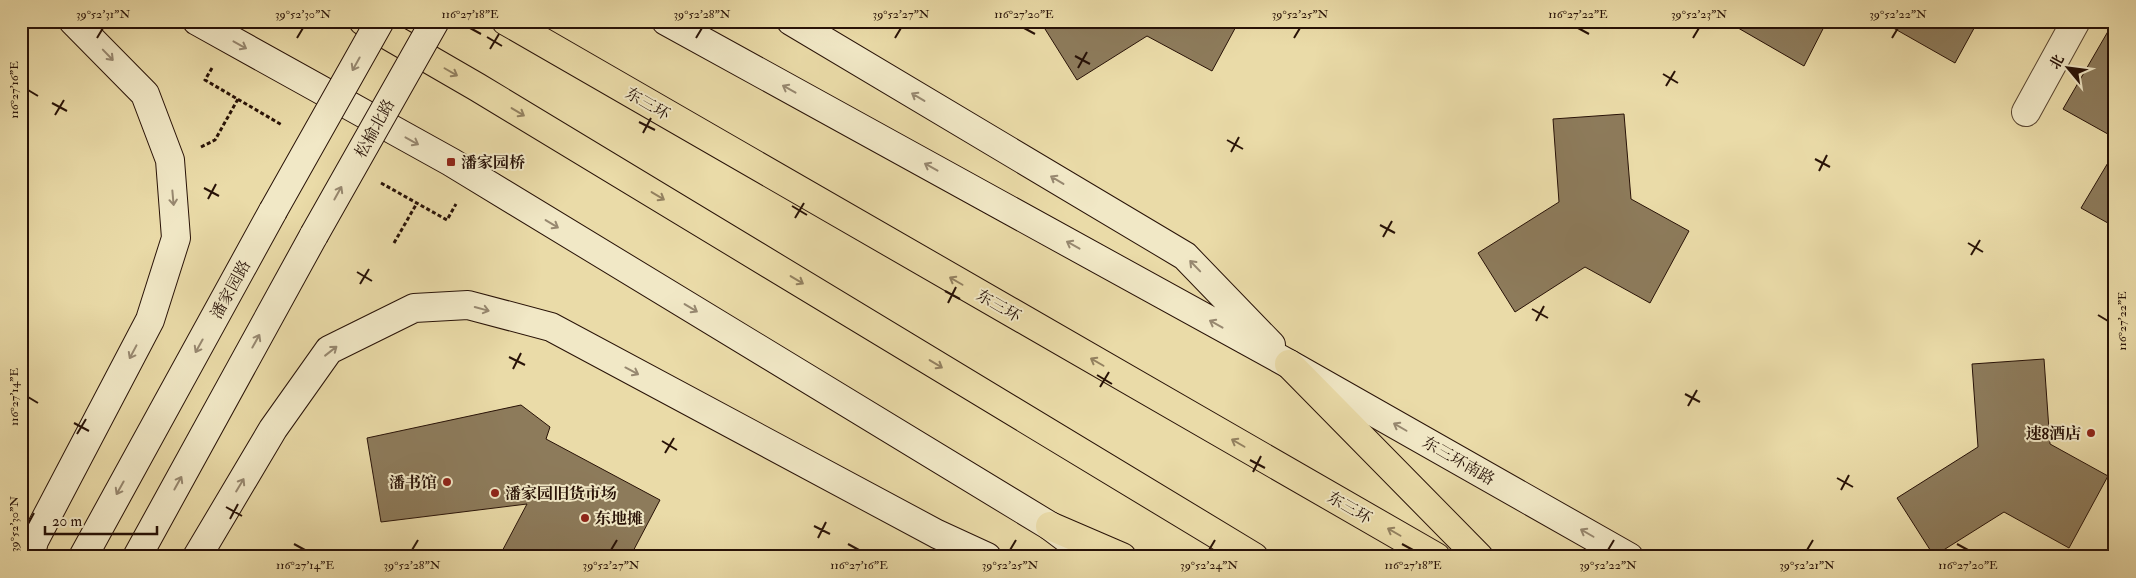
<svg xmlns="http://www.w3.org/2000/svg" width="2136" height="578" viewBox="0 0 2136 578" font-family="'IM FELL Double Pica','Noto Serif SC',serif">
	<style>
		.building { fill: #8d7b5b; stroke: #281207 }
		.lines { fill: none; stroke-linecap: round; stroke-linejoin: round }
		.street-casing { stroke: #58442f; stroke-width: 30 }
		.secondary-casing { stroke: #281207; stroke-width: 30 }
		.highway-casing { stroke: #281207; stroke-width: 30 }
		.path { stroke: #281207; stroke-width: 3; stroke-dasharray: 4 2.5; stroke-linecap: butt }
		.street { stroke: #f1e8c6; stroke-width: 28 }
		.secondary { stroke: #f1e8c6; stroke-width: 28 }
		.highway { stroke: #eadba8; stroke-width: 28 }
		.secondary-bridge-casing { stroke: #281207; stroke-width: 30; stroke-linecap: butt }
		.secondary-bridge { stroke: #f1e8c6; stroke-width: 28 }
		.oneway { stroke: #978870 }
		.oneway2 { stroke: #938160 }
		.ticks { fill: none; stroke: #281207; stroke-width: 2 }
		.poi-dot { fill: #8f2418; stroke: #f1e8c6; stroke-width: 2 }
		.labels { text-anchor: middle; stroke-width: 4; stroke-linejoin: round; paint-order: stroke }
		.street-label { font-size: 16px; fill: #281207; stroke: #f1e8c6 }
		.poi-label { font-size: 16px; font-weight: bold; fill: #281207; stroke: #f1e8c6; text-anchor: start }
		.neatline { fill: none; stroke: #281207; stroke-width: 2 }
		.ticks-label { font-size: 12px; text-anchor: middle; fill: #281207 }
	</style>
	<rect width="100%" height="100%" fill="#eadba8"/>
	<filter id="stains"><feTurbulence type="fractalNoise" baseFrequency=".004" numOctaves="4"/><feColorMatrix values="0 0 0 0 .2 0 0 0 0 .09 0 0 0 0 .02 0 0 0 .5 -.17"/></filter>
	<radialGradient id="worn" r=".72"><stop offset=".6" stop-color="#630" stop-opacity="0"/><stop offset="1" stop-color="#630" stop-opacity=".3"/></radialGradient>
	<path class="building" d="M1040,21H1239L1212,71L1147,36L1077,80Z
		M1726,21H1827L1804,66Z
		M1881,21H1978L1955,63Z
		M2114,21H2115V138L2063,109Z
		M1624,114L1631,199L1689,231L1650,303L1585,267L1515,312L1478,253L1559,202L1553,119Z
		M2115,151V227L2081,208Z
		M2044,359L2050,444L2108,476L2069,548L2004,512L1934,556L1897,498L1978,447L1972,364Z
		M521,405L550,427L546,439L660,500L630,557H499L527,504L381,522L367,438Z"/>
	<g class="lines">
		<defs>
			<path id="street" d="M2026,112L2076,21"/>
			<path id="secondary" d="M197,21L451,162L1050,526L1070,541
				M666,21L1289,364L1629,557
				M791,21L1185,256L1271,345
				M30,557L34,541L150,320L176,238L170,160L145,94L73,21
				M83,557L273,211
				M137,557L314,235
				M197,557L273,429L329,350L414,308L468,305L551,327L937,534L987,557"/>
			<path id="highway" d="M363,21L477,87L1254,557
				M506,21L1436,557
				M1289,364L1479,557
				M1050,526L1122,557"/>
		</defs>
		<use href="#street" class="street-casing"/>
		<use href="#secondary" class="secondary-casing"/>
		<use href="#highway" class="highway-casing"/>
		<path class="path" d="M212,68L205,80L282,125
			M201,147L215,140L238,99
			M381,183L447,220L456,204
			M394,243L417,203"/>
		<use href="#street" class="street"/>
		<use href="#secondary" class="secondary"/>
		<use href="#highway" class="highway"/>
		<defs>
			<path id="secondary-bridge" d="M273,211L380,21
				M314,235L435,21"/>
		</defs>
		<use href="#secondary-bridge" class="secondary-bridge-casing"/>
		<use href="#secondary-bridge" class="secondary-bridge"/>
	</g>
	<defs><path id="oneway-shaft" d="M-6 0H5M1.5-3L5.5 0L1.5 3" fill="none" stroke-width="1.6" stroke-linecap="round" stroke-linejoin="round" transform="scale(1.25)"/></defs>
	<g class="oneway">
		<use href="#oneway-shaft" transform="translate(240 45) rotate(29)"/>
		<use href="#oneway-shaft" transform="translate(108 55) rotate(46)"/>
		<use href="#oneway-shaft" transform="translate(356 64) rotate(119)"/>
		<use href="#oneway-shaft" transform="translate(789 89) rotate(-151)"/>
		<use href="#oneway-shaft" transform="translate(918 97) rotate(-149)"/>
		<use href="#oneway-shaft" transform="translate(412 141) rotate(29)"/>
		<use href="#oneway-shaft" transform="translate(931 167) rotate(-151)"/>
		<use href="#oneway-shaft" transform="translate(1057 180) rotate(-149)"/>
		<use href="#oneway-shaft" transform="translate(338 193) rotate(-61)"/>
		<use href="#oneway-shaft" transform="translate(173 198) rotate(85)"/>
		<use href="#oneway-shaft" transform="translate(552 224) rotate(31)"/>
		<use href="#oneway-shaft" transform="translate(1073 245) rotate(-151)"/>
		<use href="#oneway-shaft" transform="translate(1195 266) rotate(-134)"/>
		<use href="#oneway-shaft" transform="translate(691 308) rotate(31)"/>
		<use href="#oneway-shaft" transform="translate(482 309) rotate(15)"/>
		<use href="#oneway-shaft" transform="translate(1216 324) rotate(-151)"/>
		<use href="#oneway-shaft" transform="translate(256 341) rotate(-61)"/>
		<use href="#oneway-shaft" transform="translate(199 346) rotate(119)"/>
		<use href="#oneway-shaft" transform="translate(331 351) rotate(-38)"/>
		<use href="#oneway-shaft" transform="translate(133 352) rotate(118)"/>
		<use href="#oneway-shaft" transform="translate(632 371) rotate(28)"/>
		<use href="#oneway-shaft" transform="translate(1400 427) rotate(-150)"/>
		<use href="#oneway-shaft" transform="translate(178 483) rotate(-61)"/>
		<use href="#oneway-shaft" transform="translate(240 485) rotate(-59)"/>
		<use href="#oneway-shaft" transform="translate(120 488) rotate(119)"/>
		<use href="#oneway-shaft" transform="translate(1587 533) rotate(-150)"/>
	</g>
	<g class="oneway2">
		<use href="#oneway-shaft" transform="translate(451 72) rotate(30)"/>
		<use href="#oneway-shaft" transform="translate(518 112) rotate(31)"/>
		<use href="#oneway-shaft" transform="translate(658 196) rotate(31)"/>
		<use href="#oneway-shaft" transform="translate(797 280) rotate(31)"/>
		<use href="#oneway-shaft" transform="translate(956 281) rotate(-150)"/>
		<use href="#oneway-shaft" transform="translate(1097 362) rotate(-150)"/>
		<use href="#oneway-shaft" transform="translate(936 364) rotate(31)"/>
		<use href="#oneway-shaft" transform="translate(1238 443) rotate(-150)"/>
		<use href="#oneway-shaft" transform="translate(1394 532) rotate(-150)"/>
	</g>
	<path class="ticks" d="M470,28L481,34M1024,28L1035,34M1578,28L1589,34M487,37L502,46M97,38L103,28M297,38L303,28M696,38L702,28M895,38L901,28M1294,38L1300,28M1693,38L1699,28M1892,38L1898,28M490,49L499,34M1075,56L1090,64M1078,68L1087,52M1663,74L1678,83M1666,86L1675,71M28,90L38,96M52,103L67,111M55,115L64,100M639,122L655,130M643,133L651,118M1227,140L1243,149M1231,152L1239,137M1815,159L1830,167M1819,171L1827,155M204,188L219,196M208,199L216,184M792,206L807,215M795,218L804,203M1380,225L1395,233M1383,237L1392,221M1968,243L1983,252M1971,255L1980,240M357,272L372,281M360,284L369,269M945,291L960,299M948,303L956,287M1532,309L1548,318M2098,315L2108,321M1536,321L1544,306M509,357L525,365M513,369L521,353M1097,375L1112,384M1100,387L1109,372M1685,394L1700,402M28,397L38,403M1688,406L1697,390M74,423L89,431M77,434L86,419M662,441L677,450M665,453L674,438M1250,460L1265,468M1253,472L1261,456M1837,478L1853,487M1841,490L1849,475M226,507L242,516M230,519L238,504M28,524L34,513M814,526L830,534M818,538L826,522M294,544L305,550M848,544L859,550M1402,544L1413,550M1957,544L1968,550M412,550L418,540M611,550L617,540M1010,550L1016,540M1209,550L1215,540M1608,550L1614,540M1807,550L1813,540"/>
	<g class="poi-dot">
		<rect x="446" y="157" width="10" height="10" rx="2.5"/>
		<circle cx="2091" cy="433" r="5"/>
		<circle cx="447" cy="482" r="5"/>
		<circle cx="495" cy="493" r="5"/>
		<circle cx="585" cy="518" r="5"/>
	</g>
	<g class="labels">
		<g class="street-label">
			<text transform="translate(648 103) rotate(30)" y="6">东三环</text>
			<text transform="translate(374 128) rotate(-61)" y="6">松榆北路</text>
			<text transform="translate(230 289) rotate(-61)" y="6">潘家园路</text>
			<text transform="translate(999 305) rotate(30)" y="6">东三环</text>
			<text transform="translate(1459 460) rotate(30)" y="6">东三环南路</text>
			<text transform="translate(1350 507) rotate(30)" y="6">东三环</text>
		</g>
		<g class="poi-label">
			<text x="461" y="168">潘家园桥</text>
			<text x="2081" y="439" text-anchor="end">速8酒店</text>
			<text x="437" y="488" text-anchor="end">潘书馆</text>
			<text x="505" y="499">潘家园旧货市场</text>
			<text x="595" y="524">东地摊</text>
		</g>
	</g>
	<rect width="2136" height="578" fill="none" stroke="#eadba8" stroke-width="55"/>
	<g transform="translate(2068 68) rotate(299)" stroke="#f1e8c6" stroke-width="4" paint-order="stroke">
	<path d="M0-4L9 19L0 12L-9 19Z" fill="#281207"/>
	<text y="-8" font-size="14" font-weight="bold" text-anchor="middle" fill="#281207">北</text>
	</g>
	<path d="M45 526v8h112v-8" fill="none" stroke="#281207" stroke-width="2.5"/>
	<text x="52" y="526" font-size="15" fill="#281207" stroke="#f1e8c6" stroke-width="4" paint-order="stroke">20 m</text>
	<rect x="28" y="28" width="2080" height="522" class="neatline"/>
	<g class="ticks-label">
		<text x="103" y="18">39°52'31"N</text>
		<text x="303" y="18">39°52'30"N</text>
		<text x="470" y="18">116°27'18"E</text>
		<text x="702" y="18">39°52'28"N</text>
		<text x="901" y="18">39°52'27"N</text>
		<text x="1024" y="18">116°27'20"E</text>
		<text x="1300" y="18">39°52'25"N</text>
		<text x="1578" y="18">116°27'22"E</text>
		<text x="1699" y="18">39°52'23"N</text>
		<text x="1898" y="18">39°52'22"N</text>
		<text transform="translate(14 90) rotate(-90)" y="4">116°27'16"E</text>
		<text transform="translate(2122 321) rotate(-90)" y="4">116°27'22"E</text>
		<text transform="translate(14 397) rotate(-90)" y="4">116°27'14"E</text>
		<text transform="translate(14 524) rotate(-90)" y="4">39°52'30"N</text>
		<text x="305" y="569">116°27'14"E</text>
		<text x="412" y="569">39°52'28"N</text>
		<text x="611" y="569">39°52'27"N</text>
		<text x="859" y="569">116°27'16"E</text>
		<text x="1010" y="569">39°52'25"N</text>
		<text x="1209" y="569">39°52'24"N</text>
		<text x="1413" y="569">116°27'18"E</text>
		<text x="1608" y="569">39°52'22"N</text>
		<text x="1807" y="569">39°52'21"N</text>
		<text x="1968" y="569">116°27'20"E</text>
	</g>
	<rect width="100%" height="100%" filter="url(#stains)"/>
	<rect width="100%" height="100%" fill="url(#worn)"/>
</svg>
